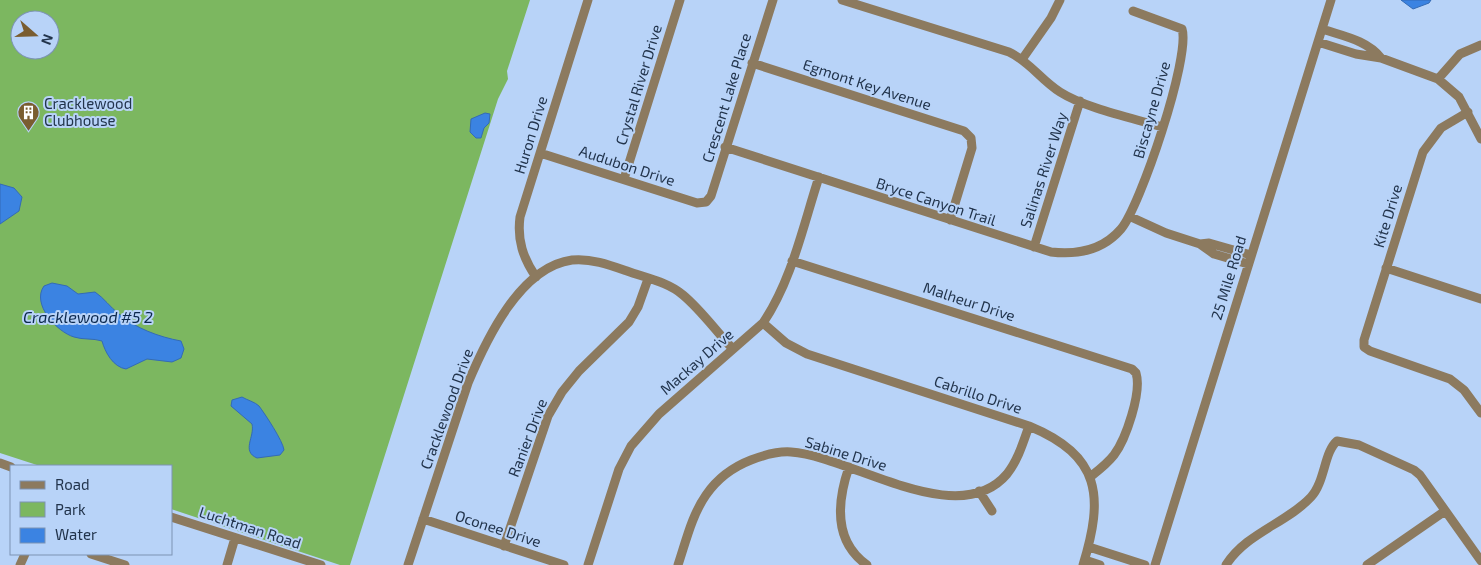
<svg xmlns="http://www.w3.org/2000/svg" width="1481" height="565" viewBox="0 0 1481 565" font-family="'Exo 2',sans-serif">
	<style>
		.green { fill: #7cb760; fill-rule: evenodd }
		.water { fill: #3b83e2; stroke: #346bb5 }
		.lines { fill: none; stroke-linecap: round; stroke-linejoin: round }
		.minor { stroke: #8c7a5f; stroke-width: 9 }
		.labels { text-anchor: middle; stroke-width: 4; stroke-linejoin: round; paint-order: stroke }
		.street-label { font-size: 15px; fill: #22344c; stroke: #b8d3f8 }
		.poi-label { font-size: 15px; fill: #22344c; stroke: #b8d3f8; text-anchor: start }
		.water-label { font-size: 16px; font-style: italic; fill: #0c294e; stroke: #b8d3f8 }
	</style>
	<rect width="100%" height="100%" fill="#b8d3f8"/>
	<path class="green" d="M0,0H530L507,71L508,79L498,99L350,565H340L171,509V466H40L0,453ZM20,20H50V50H20Z"/>
	<path class="water" d="M1401,0H1431L1429,3L1413,9Z
		M485,113L490,114L489,123L484,128L481,138H476L470,132L471,119Z
		M0,184L14,188L22,197L19,211L0,224Z
		M52,283L67,286L78,294L95,292C104,298 110,307 119,314C135,328 159,337 181,341L184,349L181,358L172,362L147,359L126,369C113,367 105,352 102,341C93,338 83,340 74,337C57,332 31,304 44,286Z
		M242,397C247,400 255,402 259,406C265,414 283,441 284,450L280,455L257,458C241,451 255,437 252,424L231,406L232,400Z"/>
	<g class="lines">
		<path class="minor" d="M842,0L1009,52C1030,62 1041,80 1060,92C1085,108 1132,118 1162,127
			M1322,29C1343,36 1367,40 1381,58
			M1318,42L1356,54L1381,58L1438,79L1459,97L1481,139
			M1023,58L1051,18L1060,0
			M752,63L964,131L971,138L972,148L950,220
			M1438,79L1460,54L1481,45
			M1468,112L1441,128L1423,152L1364,340V347L1370,351L1450,379L1464,390L1481,413
			M725,147L1051,252C1077,255 1103,250 1121,229C1140,207 1191,56 1182,29L1133,11
			M540,153L697,203L706,202L711,196L773,0
			M624,179L680,0
			M1131,217L1166,233L1200,244L1214,254L1248,264
			M1200,244L1209,243L1251,255
			M1034,247L1080,101
			M792,261L1132,369L1136,373C1142,392 1126,439 1114,455C1107,464 1099,470 1090,477
			M1386,268L1481,299
			M536,277C523,258 517,240 520,217L588,0
			M763,323L786,343L807,354L1029,426C1101,456 1104,496 1083,565
			M0,463L11,467
			M849,467C837,502 833,541 867,565
			M979,491L992,511
			M171,517L321,565
			M423,519L564,565
			M504,546L548,416L562,392L579,371L629,322L638,307L648,279
			M1089,547L1145,565
			M91,554L125,565
			M1085,560L1100,565
			M20,565L25,554
			M227,565L235,538
			M408,565L468,383C486,340 520,267 572,260C591,258 610,265 627,271C646,278 668,282 683,295C701,310 716,331 732,348
			M588,565L619,469L631,446L659,414L763,323C792,280 803,226 819,177
			M678,565C686,541 692,515 706,495C717,479 733,467 751,460C764,455 777,451 791,452C851,456 958,532 1007,474C1018,460 1023,443 1029,426
			M1155,565L1331,0
			M1226,565C1246,533 1287,523 1311,497C1325,482 1324,452 1337,441L1359,445L1414,470L1420,475L1481,561
			M1367,565L1445,511"/>
	</g>
	<defs>
		<symbol id="building-pin" viewBox="-11 -11 22 30"><path d="M0 17L-7.5 6A9.5 9.5 0 1 1 7.5 6Z" fill="#7a5d30" stroke="#b8d3f8"/><path d="M-4-6H4V6H1V3H-1V6H-4ZM-2.5-4.3h1.7v1.8h-1.7ZM.8-4.3h1.7v1.8H.8ZM-2.5-1h1.7V.8h-1.7ZM.8-1h1.7V.8H.8Z" fill="#fff"/></symbol>
	</defs>
	<g fill-rule="evenodd">
		<use href="#building-pin" x="16" y="100" width="25" height="34"/>
	</g>
	<g class="labels">
		<g class="street-label">
			<text transform="translate(639 85) rotate(-73)" y="5">Crystal River Drive</text>
			<text transform="translate(867 85) rotate(18)" y="5">Egmont Key Avenue</text>
			<text transform="translate(727 98) rotate(-73)" y="5">Crescent Lake Place</text>
			<text transform="translate(1152 110) rotate(-74)" y="5">Biscayne Drive</text>
			<text transform="translate(531 135) rotate(-73)" y="5">Huron Drive</text>
			<text transform="translate(627 166) rotate(18)" y="5">Audubon Drive</text>
			<text transform="translate(1044 170) rotate(-72)" y="5">Salinas River Way</text>
			<text transform="translate(936 202) rotate(18)" y="5">Bryce Canyon Trail</text>
			<text transform="translate(1388 216) rotate(-73)" y="5">Kite Drive</text>
			<text transform="translate(1229 278) rotate(-73)" y="5">25 Mile Road</text>
			<text transform="translate(969 302) rotate(18)" y="5">Malheur Drive</text>
			<text transform="translate(697 362) rotate(-41)" y="5">Mackay Drive</text>
			<text transform="translate(978 395) rotate(18)" y="5">Cabrillo Drive</text>
			<text transform="translate(447 409) rotate(-70)" y="5">Cracklewood Drive</text>
			<text transform="translate(528 438) rotate(-69)" y="5">Ranier Drive</text>
			<text transform="translate(846 454) rotate(17)" y="5">Sabine Drive</text>
			<text transform="translate(250 528) rotate(18)" y="5">Luchtman Road</text>
			<text transform="translate(498 529) rotate(18)" y="5">Oconee Drive</text>
		</g>
		<g class="poi-label">
			<text x="44" y="109">Cracklewood<tspan x="44" dy="17">Clubhouse</tspan></text>
		</g>
		<g class="water-label">
			<text x="88" y="323">Cracklewood #5 2</text>
		</g>
	</g>
	<rect x="10" y="465" width="162" height="90" fill="#b8d3f8" stroke="#7c93b3"/>
	<rect x="20" y="481" width="25" height="8" fill="#8c7a5f" stroke="#7c93b3"/>
	<text x="55" y="490" font-size="15" fill="#22344c">Road</text>
	<rect x="20" y="502" width="25" height="15" fill="#7cb760" stroke="#7c93b3"/>
	<text x="55" y="515" font-size="15" fill="#22344c">Park</text>
	<rect x="20" y="528" width="25" height="15" fill="#3b83e2" stroke="#7c93b3"/>
	<text x="55" y="540" font-size="15" fill="#22344c">Water</text>
	<g transform="translate(35 35) rotate(110)"><circle r="24" fill="#b8d3f8" stroke="#7c93b3"/>
	<path d="M0-4L9 19L0 12L-9 19Z" fill="#7a5d30"/>
	<text y="-8" font-size="14" font-weight="bold" text-anchor="middle" fill="#22344c">N</text>
	</g>
</svg>
